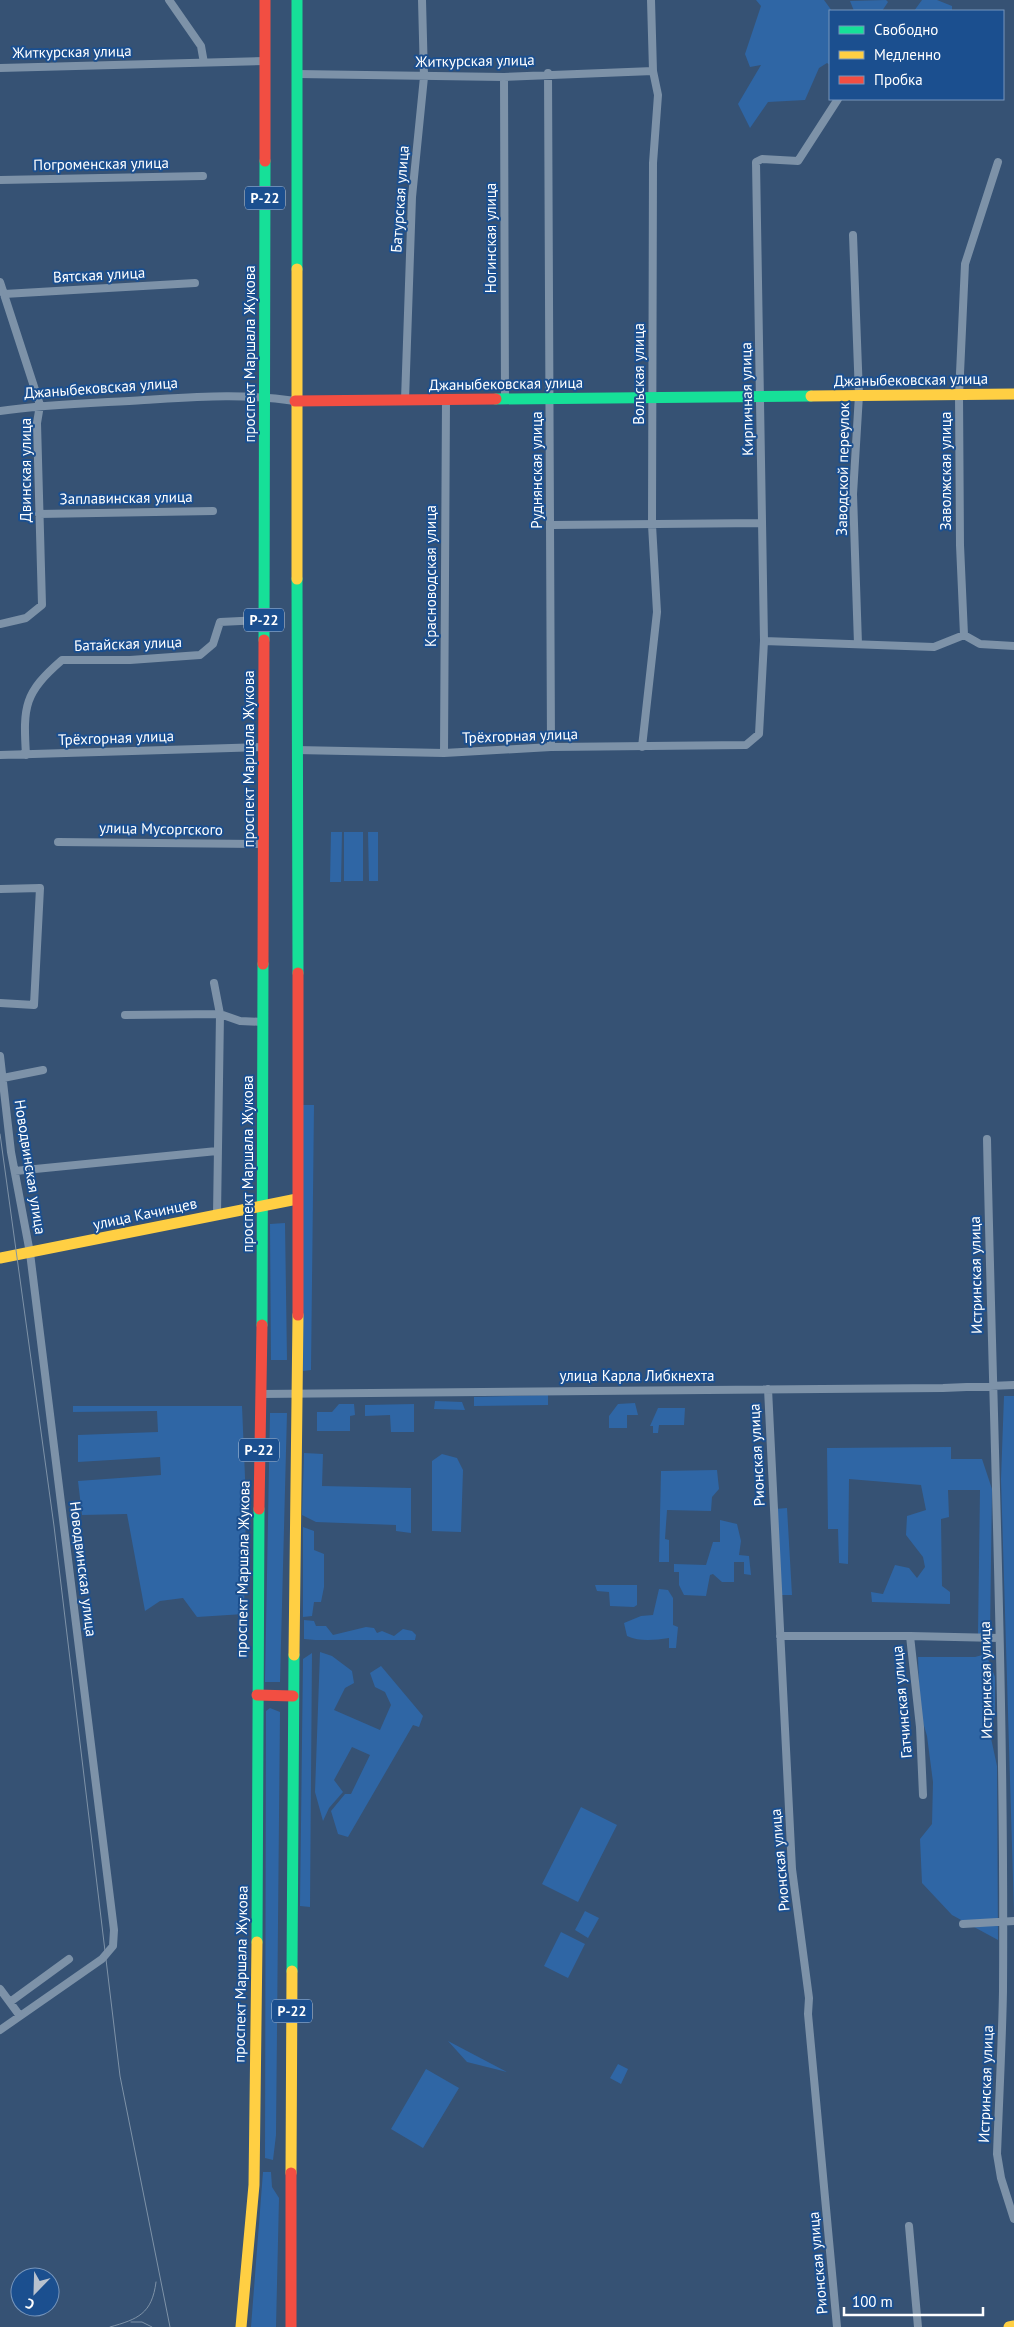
<svg xmlns="http://www.w3.org/2000/svg" width="1014" height="2327" viewBox="0 0 1014 2327" font-family="'PT Sans',sans-serif">
	<style>
		.green { fill: #2f66a5 }
		.lines { fill: none; stroke-linecap: round; stroke-linejoin: round }
		.street { stroke: #7d92a8; stroke-width: 8 }
		.fast { stroke: #16e098; stroke-width: 11 }
		.slow { stroke: #ffcf43; stroke-width: 11 }
		.jam { stroke: #f24e42; stroke-width: 11 }
		.tram { stroke: #7e92a7; stroke-width: 1 }
		.labels { text-anchor: middle; stroke-width: 4; stroke-linejoin: round; paint-order: stroke }
		.shield { fill: #1b4f8f; stroke: #bbcadd; stroke-width: 1 }
		.shield-label { font-size: 14px; font-weight: bold; fill: #fff }
		.street-label { font-size: 15px; fill: #fff; stroke: #1b4f8f }
	</style>
	<rect width="100%" height="100%" fill="#365274"/>
	<path class="green" d="M756,0H824L832,11L830,65L827,63L819,68L805,100L768,102L750,128L738,104L761,65L750,67L745,54L761,6Z
		M886,0L888,2L882,11H854L850,1Z
		M922,0H937L952,6V11H914Z
		M331,832H342L341,882H330Z
		M344,832H363V881H344Z
		M368,832H378V881H369Z
		M303,1105H314L311,1370L303,1371Z
		M285,1223L287,1360H271L270,1224Z
		M548,1395V1405L474,1406V1397Z
		M1004,1396H1014V1913L1001,1479Z
		M435,1401L462,1402L465,1410L434,1409Z
		M635,1403L638,1415H627V1428H609V1416L618,1404Z
		M339,1404H354L355,1415L350,1416V1431H317V1412H332Z
		M414,1404V1432H391L390,1415L365,1416V1405Z
		M73,1406H242L246,1501L244,1614L197,1617L183,1598L160,1601L145,1611L127,1514L82,1515L78,1481L161,1475L160,1457L78,1462V1435L158,1432L157,1411L73,1412Z
		M658,1408H685L684,1425H659L658,1433H653V1426H650Z
		M270,1413H287L280,1682H265Z
		M951,1447V1459H982L992,1489L990,1634H978L980,1490H948L949,1517L941,1519L942,1586L950,1592V1604L872,1602L871,1592L883,1594L895,1565L909,1568L917,1578L925,1567L923,1557L906,1535L907,1516L926,1510L921,1485L849,1479L848,1564L839,1563L838,1529H828L827,1448Z
		M304,1453L323,1454L322,1486L411,1488V1533L396,1531V1525L316,1522L302,1515Z
		M442,1454L457,1458L463,1470L461,1532L432,1531V1461Z
		M717,1470L719,1489L712,1497L711,1511L667,1510L665,1539L669,1540V1562H659L661,1471Z
		M787,1508L792,1595H781L775,1509Z
		M720,1520L737,1524L741,1541L739,1555L749,1556L751,1575L744,1574V1562H734V1582H722L713,1574L710,1575L706,1596L684,1595L679,1585V1572H674V1564L706,1565L713,1542H720Z
		M303,1527L314,1531V1550L324,1554V1587L321,1602H314L312,1616L303,1617Z
		M595,1585H637V1605L634,1607L610,1606L609,1592L597,1591Z
		M659,1589L668,1590L673,1598V1625L678,1627L676,1648H669V1638C654,1640 641,1642 627,1636L624,1623L641,1616L653,1615Z
		M304,1620L314,1621L316,1626H326L333,1635L366,1627L374,1628L377,1633L382,1631L394,1636L403,1629L412,1631L416,1635L415,1640H315L304,1639Z
		M320,1652L332,1656L352,1671L354,1683L345,1688L334,1710L380,1730L391,1705L385,1692L375,1687L370,1673L381,1666L423,1716L419,1727L413,1725L348,1837L338,1834L331,1811L345,1794H351L370,1755L352,1747L334,1780L343,1792L329,1808L323,1821L315,1792Z
		M312,1653L310,1907L300,1906L303,1659Z
		M986,1654L995,1677V1715L989,1729L997,1766L998,1940L952,1915L922,1883L920,1839L932,1824L933,1782L927,1736L920,1712L918,1657H975Z
		M270,1708L280,1712L276,2135L273,2160L265,2158L266,1711Z
		M581,1807L617,1825L578,1902L542,1884Z
		M585,1911L599,1918L588,1938L575,1930Z
		M561,1932L585,1944L568,1978L544,1966Z
		M448,2041L507,2072L467,2062Z
		M618,2064L628,2069L621,2084L610,2078Z
		M426,2069L459,2088L423,2148L391,2129Z
		M263,2172H271L272,2187L279,2198L276,2327H251Z"/>
	<g class="lines">
		<path class="street" d="M169,0L201,46L204,63
			M0,68L265,61
			M548,73L551,747
			M297,74L504,77L653,71
			M504,77L505,399
			M0,180L203,176
			M853,235L859,395L853,494L858,644
			M0,282L40,405L37,423L42,605L26,618L0,624
			M4,294L195,283
			M405,400L412,197L424,77L422,0
			M0,411C48,404 96,403 144,400C195,397 245,393 295,401
			M39,514L213,511
			M552,525L762,523
			M964,635L960,545L959,395L965,264L998,162
			M764,641L934,647L964,635L980,644L1014,646
			M642,747L657,612L652,525L653,163L658,95L653,71L651,0
			M296,750L444,753L551,747L746,745L759,734L764,641L756,162L762,159L798,161L838,99
			M444,753L446,400
			M0,755L264,747
			M26,755C23,706 24,693 62,660H130L200,655L213,644L220,622L264,620
			M58,842L263,844
			M0,889L40,888L34,1005L0,1003
			M214,983L220,1014L217,1215
			M125,1015L220,1014L240,1021L263,1022
			M0,1056L11,1152L30,1253L114,1930L113,1946L102,1959L0,2030
			M3,1078L43,1070
			M987,1139C993,1423 1005,1707 1003,1991C1002,2045 999,2100 997,2154L1001,2178L1014,2219
			M15,1171L217,1151
			M768,1389L792,1869L809,1998L808,2014L837,2327
			M260,1394L943,1388L1014,1385
			M780,1636H910
			M923,1795L920,1727L910,1636L999,1638
			M963,1924L1014,1921
			M0,1989L20,2016
			M10,2002L69,1959
			M909,2226L918,2327"/>
		<path class="fast" d="M297,0V269
			M496,399L811,396
			M297,579L298,973
			M264,640L265,161
			M262,1325L263,964
			M257,1942L259,1509
			M292,1971L294,1655"/>
		<path class="slow" d="M297,269V579
			M811,396L1014,394
			M0,1258L297,1199
			M294,1655L298,1315
			M291,2173L292,1971
			M241,2327L254,2185L257,1942
			M1009,2327L1014,2326"/>
		<path class="jam" d="M265,161V0
			M295,401L496,399
			M263,964L264,640
			M298,973V1315
			M259,1509L262,1325
			M257,1695L293,1696
			M291,2327V2173"/>
		<path class="tram" d="M0,1134L54,1526L120,2076L170,2327
			M131,2322H142L152,2327
			M110,2327C138,2319 152,2314 156,2282"/>
	</g>
	<g class="labels">
		<g class="shield">
			<rect x="245" y="186.5" width="40" height="23" rx="4"/>
			<rect x="244" y="608.5" width="40" height="23" rx="4"/>
			<rect x="239" y="1438.5" width="40" height="23" rx="4"/>
			<rect x="272" y="1999.5" width="40" height="23" rx="4"/>
		</g>
		<g class="shield-label">
			<text x="265" y="203">Р-22</text>
			<text x="264" y="625">Р-22</text>
			<text x="259" y="1455">Р-22</text>
			<text x="292" y="2016">Р-22</text>
		</g>
		<g class="street-label">
			<text transform="translate(72 52) rotate(-1)" y="5">Житкурская улица</text>
			<text transform="translate(475 61) rotate(-1)" y="5">Житкурская улица</text>
			<text transform="translate(101 164) rotate(-1)" y="5">Погроменская улица</text>
			<text transform="translate(400 199) rotate(-86)" y="5">Батурская улица</text>
			<text transform="translate(491 238) rotate(-90)" y="5">Ногинская улица</text>
			<text transform="translate(99 275) rotate(-3)" y="5">Вятская улица</text>
			<text transform="translate(250 354) rotate(-90)" y="5">проспект Маршала Жукова</text>
			<text transform="translate(639 374) rotate(-90)" y="5">Вольская улица</text>
			<text transform="translate(911 380) rotate(-1)" y="5">Джаныбековская улица</text>
			<text transform="translate(506 384) rotate(-1)" y="5">Джаныбековская улица</text>
			<text transform="translate(101 388) rotate(-4)" y="5">Джаныбековская улица</text>
			<text transform="translate(747 399) rotate(-91)" y="5">Кирпичная улица</text>
			<text transform="translate(843 469) rotate(-89)" y="5">Заводской переулок</text>
			<text transform="translate(26 470) rotate(-90)" y="5">Двинская улица</text>
			<text transform="translate(537 470) rotate(-90)" y="5">Руднянская улица</text>
			<text transform="translate(946 471) rotate(-90)" y="5">Заволжская улица</text>
			<text transform="translate(126 498) rotate(-1)" y="5">Заплавинская улица</text>
			<text transform="translate(431 576) rotate(-90)" y="5">Красноводская улица</text>
			<text transform="translate(128 644) rotate(-2)" y="5">Батайская улица</text>
			<text transform="translate(520 736) rotate(-2)" y="5">Трёхгорная улица</text>
			<text transform="translate(116 738) rotate(-2)" y="5">Трёхгорная улица</text>
			<text transform="translate(249 759) rotate(-90)" y="5">проспект Маршала Жукова</text>
			<text transform="translate(161 829) rotate(1)" y="5">улица Мусоргского</text>
			<text transform="translate(248 1164) rotate(-90)" y="5">проспект Маршала Жукова</text>
			<text transform="translate(30 1167) rotate(81)" y="5">Новодвинская улица</text>
			<text transform="translate(145 1214) rotate(-12)" y="5">улица Качинцев</text>
			<text transform="translate(976 1275) rotate(-91)" y="5">Истринская улица</text>
			<text x="637" y="1381">улица Карла Либкнехта</text>
			<text transform="translate(757 1455) rotate(-93)" y="5">Рионская улица</text>
			<text transform="translate(83 1569) rotate(83)" y="5">Новодвинская улица</text>
			<text transform="translate(243 1569) rotate(-89)" y="5">проспект Маршала Жукова</text>
			<text transform="translate(986 1680) rotate(-91)" y="5">Истринская улица</text>
			<text transform="translate(902 1702) rotate(-95)" y="5">Гатчинская улица</text>
			<text transform="translate(780 1860) rotate(-95)" y="5">Рионская улица</text>
			<text transform="translate(241 1974) rotate(-89)" y="5">проспект Маршала Жукова</text>
			<text transform="translate(986 2084) rotate(-88)" y="5">Истринская улица</text>
			<text transform="translate(818 2263) rotate(-95)" y="5">Рионская улица</text>
		</g>
	</g>
	<rect x="829" y="10" width="175" height="90" fill="#1b4f8f" stroke="#7695bc"/>
	<rect x="839" y="26" width="25" height="8" fill="#16e098" stroke="#7695bc"/>
	<text x="874" y="35" font-size="15" fill="#ffffff">Свободно</text>
	<rect x="839" y="51" width="25" height="8" fill="#ffcf43" stroke="#7695bc"/>
	<text x="874" y="60" font-size="15" fill="#ffffff">Медленно</text>
	<rect x="839" y="76" width="25" height="8" fill="#f24e42" stroke="#7695bc"/>
	<text x="874" y="85" font-size="15" fill="#ffffff">Пробка</text>
	<g transform="translate(35 2292) rotate(203)"><circle r="24" fill="#1b4f8f" stroke="#7695bc"/>
	<path d="M0-4L9 19L0 12L-9 19Z" fill="#b9c2ce"/>
	<text y="-8" font-size="14" font-weight="bold" text-anchor="middle" fill="#ffffff">С</text>
	</g>
	<path d="M844 2307v8h139v-8" fill="none" stroke="#ffffff" stroke-width="2.5"/>
	<text x="852" y="2307" font-size="15" fill="#ffffff" stroke="#1b4f8f" stroke-width="4" paint-order="stroke">100 m</text>
</svg>
